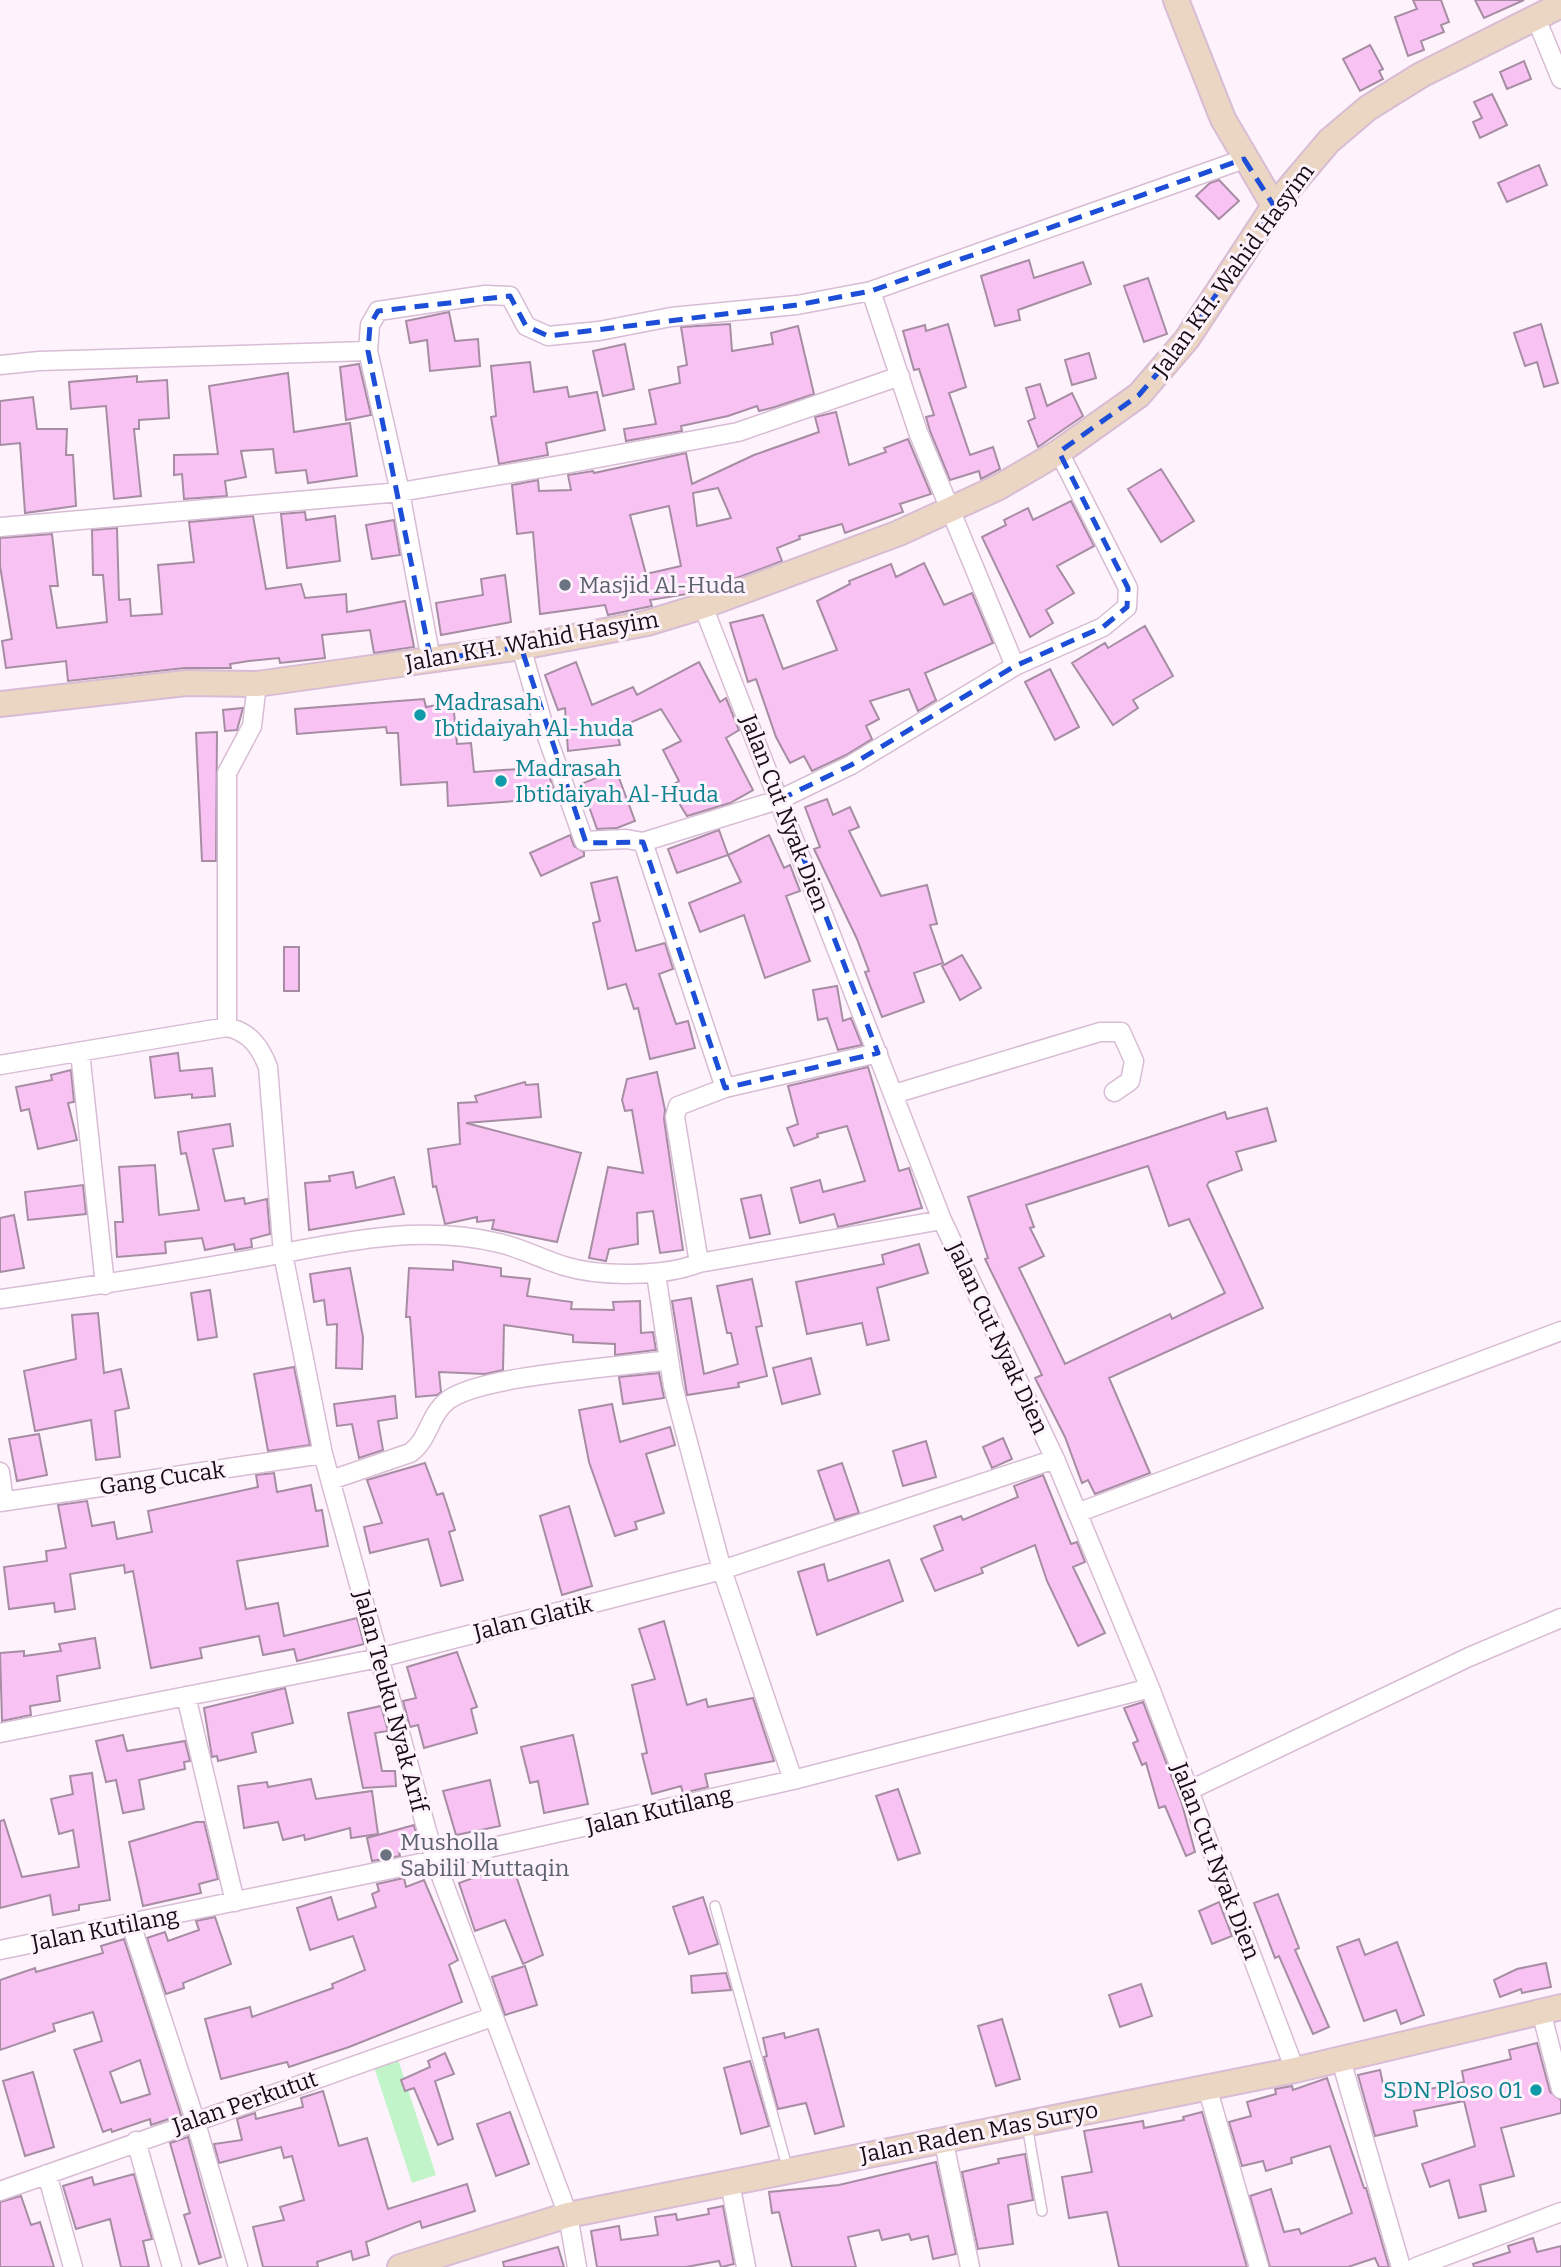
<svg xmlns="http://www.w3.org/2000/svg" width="1561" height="2267" viewBox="0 0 1561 2267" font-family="Bitter,serif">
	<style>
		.green { fill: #c2f4ca }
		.building { fill: #f8c2f2; stroke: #a78da4; stroke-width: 2; fill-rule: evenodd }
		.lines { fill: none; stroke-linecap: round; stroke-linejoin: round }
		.lane-casing { stroke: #d8bcd5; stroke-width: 12 }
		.street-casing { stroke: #d8bcd5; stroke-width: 21 }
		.secondary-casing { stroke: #d8bcd5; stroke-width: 28 }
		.lane { stroke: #fff; stroke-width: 9 }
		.street { stroke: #fff; stroke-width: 18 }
		.secondary { stroke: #ebd6c3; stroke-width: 24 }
		.marked { fill: none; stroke: #1d4ed8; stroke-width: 5; stroke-dasharray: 14 9; stroke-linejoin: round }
		.worship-dot { fill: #6b7280; stroke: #fef3fd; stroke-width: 2.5 }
		.culture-dot { fill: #0f9aa8; stroke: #fef3fd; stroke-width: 2.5 }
		.labels { text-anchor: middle; stroke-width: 6; stroke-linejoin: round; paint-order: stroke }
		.street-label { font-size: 23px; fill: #160d15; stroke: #fef3fd }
		.worship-label { font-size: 23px; fill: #5b616d; stroke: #fef3fd; text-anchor: start }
		.culture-label { font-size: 23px; fill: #0d838f; stroke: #fef3fd; text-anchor: start }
	</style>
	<rect width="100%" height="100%" fill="#fef3fd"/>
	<path class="green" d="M397,2056L436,2175L412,2183L373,2064Z"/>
	<path class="building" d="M1413,0H1441L1449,22L1441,25L1444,32L1421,41L1424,50L1408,56L1395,17L1417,9Z
		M1475,0H1524L1484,18Z
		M1370,45L1383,69L1379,71L1383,79L1360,91L1343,59Z
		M1524,61L1531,79L1507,89L1500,72Z
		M1492,94L1507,125L1480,138L1473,122L1482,118L1474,102Z
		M1539,165L1547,185L1507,202L1498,183Z
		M1219,180L1239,201L1219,219L1196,196L1210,183Z
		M1029,260L1034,278L1083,262L1091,284L1018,310L1020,320L995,326L981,276Z
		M1148,278L1167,334L1144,342L1124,286Z
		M449,312L455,341L478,339L480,366L430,371L427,340L410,343L406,321Z
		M730,324L732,351L773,344L771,333L798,326L814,394L775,407L759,411L757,406L728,416L681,426L682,431L626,441L624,429L656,424L649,390L680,383L678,367L687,365L681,327Z
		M948,324L966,387L949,393L970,455L993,447L1000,469L981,479L979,471L950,480L930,431L926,417L934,415L919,369L914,370L903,331L925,325L926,331Z
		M1541,324L1558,383L1544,387L1537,362L1525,366L1514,333Z
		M625,344L634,389L603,396L593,351Z
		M1089,353L1096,378L1072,385L1065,360Z
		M530,362L534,392L567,387L569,397L597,392L605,430L546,443L548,455L499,464L491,417L496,416L491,366Z
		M359,364L371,415L346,420L340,367Z
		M288,373L294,432L350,423L357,476L308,483L306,470L276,473L273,449L241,451L246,477L225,481L227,496L184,499L182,474L174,475V455L218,454L209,386Z
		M137,376V382L167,380L169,418L139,420V429H134L141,496L114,499L106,406L71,409L69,382Z
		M1040,384L1047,406L1072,393L1083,416L1038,447L1028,421L1035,418L1026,388Z
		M33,397L37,429H67L66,455H73L76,506L25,513L20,443L0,445V401Z
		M836,412L849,465L886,452L884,448L908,439L931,494L900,504L903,512L845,533L842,524L799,536L800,539L777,548L782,561L699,592L650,600L652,606L608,615L605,605L540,614L533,532L517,534L512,485L538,480L539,491L571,490L568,475L593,471L594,473L686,453L692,484L754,455L819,432L815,417ZM718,488L731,518L697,526L693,493ZM669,506L681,566L646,574L630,515Z
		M1161,469L1194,521L1161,542L1128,489Z
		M1071,501L1094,546L1057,566L1074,593L1046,610L1053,623L1030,637L982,537L1006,525L1004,520L1028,508L1033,520Z
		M305,512L306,520L335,516L340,561L287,568L281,514Z
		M253,516L266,589L301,584L305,598L346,594L347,612L405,601L414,647L374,653L370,630L322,635L325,658L280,663L279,658L249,661L230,664L231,668H185L68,681L66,661L6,668L2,641L12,639L0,566V538L52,534L58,586H50L57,628L107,622L103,575H93L92,530L117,528L119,600L130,599L131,616L162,614L158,565L194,562L189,522Z
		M394,520L400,555L372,559L366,525Z
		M924,563L944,605L972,593L993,643L925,673L936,700L918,711L909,689L870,701L879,719L866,726L872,739L846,755L812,771L804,756L790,763L776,737L756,679L748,682L730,623L763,615L783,669L837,650L817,601L850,584L849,581L891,564L896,577Z
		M505,575L511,622L441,635L436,603L483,595L481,579Z
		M1145,626L1173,676L1133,700L1138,708L1113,725L1072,663L1105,643L1108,648Z
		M576,662L592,705L633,687L637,695L699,662L720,702L726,698L739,730L726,738L753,790L730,803L687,816L669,787L679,781L663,750L681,741L661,709L616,729L620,745L568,751L565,708L558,710L545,675Z
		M1050,669L1079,727L1055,740L1025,682Z
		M424,699L426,707L453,702L457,744L471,743L474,772L546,767L557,798L448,806L447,782L401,785L398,733H387L386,727L297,734L295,709Z
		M243,708L237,730L225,731L223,710Z
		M217,732L216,861H202L196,733Z
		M616,770L635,821L617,828L597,829L581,784Z
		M827,799L833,815L850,807L859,827L849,831L881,896L927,885L937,924L930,925L943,963L914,973L924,1002L882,1017L865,972L869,971L857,939L814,849L820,847L805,807Z
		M719,830L728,855L677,873L668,849Z
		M570,835L574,846L584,852V856L541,876L530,853Z
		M769,835L784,868L790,865L800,891L786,896L810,961L765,978L744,915L700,932L689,903L741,882L728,855Z
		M617,877L636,951L665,943L673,969L659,974L676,1024L688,1021L695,1048L650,1059L638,1008L634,1009L626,984L608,989L593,923L600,921L591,883Z
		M284,947H299V991H284Z
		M962,955L981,988L960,1000L942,966Z
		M837,986L843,1021L851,1018L862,1045L838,1050L827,1018L818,1020L813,990Z
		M178,1053L180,1071L212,1068L215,1096L192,1098V1094L155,1098L150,1057Z
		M868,1067L899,1171L909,1168L922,1208L838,1227L834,1214L800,1223L791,1188L820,1180L823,1192L865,1181L847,1126L817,1134L818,1137L794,1146L787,1128L798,1124L788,1086Z
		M71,1070L74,1102L68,1103L77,1140L38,1149L29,1109L21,1111L16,1087L52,1080L51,1075Z
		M657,1072L665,1110L664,1119L683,1250L660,1253L653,1211L637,1213L638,1244L609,1249L606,1261L589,1258L608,1167L643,1173L632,1110L625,1111L622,1100L627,1079Z
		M525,1082L526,1085L538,1084L541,1117L466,1123L581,1153L557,1242L492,1229L494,1220L477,1222V1217L445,1224L436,1186L433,1187L428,1149L460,1144L458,1103L477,1102L475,1096Z
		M1267,1108L1276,1141L1236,1152L1242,1170L1209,1182L1207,1185L1263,1308L1109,1378L1150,1473L1095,1494L1088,1480L1082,1483L1065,1437L1035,1378L1042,1375L985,1259L988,1258L968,1197L1225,1112L1227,1119ZM1148,1166L1169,1226L1189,1219L1225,1293L1172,1319L1170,1314L1065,1364L1019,1268L1044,1256L1030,1228L1034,1227L1026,1205Z
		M230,1124L233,1146L213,1149L225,1201L244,1198L245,1204L267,1199L270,1234L251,1239L252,1247L235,1250L234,1244L205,1250L202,1238L165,1242L166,1253L117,1257L115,1222H123L119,1167L155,1165L159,1215L199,1210L186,1153L181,1154L178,1132Z
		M353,1172L356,1188L394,1177L404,1214L309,1230L305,1183L330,1181L329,1176Z
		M83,1185L86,1214L28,1220L25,1192Z
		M761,1195L770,1234L750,1238L741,1199Z
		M14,1215L24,1268L0,1272V1218Z
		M919,1244L928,1273L877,1288L889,1340L867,1345L862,1323L807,1334L796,1282L884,1264L882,1255Z
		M453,1261L501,1268V1276L530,1279L527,1296L572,1302L571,1309L614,1310L613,1302L640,1301L641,1333L653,1332L656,1350L615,1355V1344L573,1342V1335L504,1325L503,1370L485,1374L439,1372L441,1392L437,1395L416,1397L410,1317H406L409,1268L453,1270Z
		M350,1268L363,1337L362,1369L336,1368L337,1324L327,1325L324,1300L314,1302L310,1274Z
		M752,1279L762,1326L756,1327L767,1376L738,1383L739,1387L687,1395L672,1301L691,1298L704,1374L738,1364L731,1333H727L717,1286Z
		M210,1290L217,1337L198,1340L191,1293Z
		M98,1313L104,1373L121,1369L129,1408L115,1411L120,1457L96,1460L91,1420L35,1431L24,1371L76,1359L72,1315Z
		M811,1358L820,1394L782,1404L773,1368Z
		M294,1367L310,1445L268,1451L254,1374Z
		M659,1373L664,1398L623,1404L619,1377Z
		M395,1396L397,1418L378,1421L383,1450L359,1458L352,1424L337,1426L334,1404Z
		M612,1404L620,1442L670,1427L675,1445L646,1454L664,1513L635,1522L637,1529L615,1536L589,1462L579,1410Z
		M39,1434L47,1475L17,1481L9,1439Z
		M1003,1438L1012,1459L992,1468L983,1447Z
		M926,1441L936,1477L903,1486L893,1451Z
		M425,1463L437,1495L443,1493L455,1530L449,1532L463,1580L441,1586L428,1539L370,1553L364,1527L382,1523L367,1480Z
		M842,1463L859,1513L835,1520L818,1471Z
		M274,1473L277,1492L311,1485L316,1511L322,1510L328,1546L237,1561L246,1609L278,1603L284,1636L357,1618L364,1644L297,1661L294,1649L263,1655L259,1636L200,1648L202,1658L151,1668L133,1571L125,1573L124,1565L70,1574L75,1609L55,1612L54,1603L9,1609L4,1567L47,1561L46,1551L66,1548L58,1505L87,1501L92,1526L114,1522L117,1539L152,1532L148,1511L258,1487L256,1475Z
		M1043,1475L1071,1544L1077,1542L1085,1562L1073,1567L1105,1633L1078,1646L1047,1581L1035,1545L981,1568L983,1573L935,1591L921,1559L943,1550L934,1526L961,1516L963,1520L1018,1497L1014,1486Z
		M569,1506L592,1586L562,1595L540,1516Z
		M889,1560L903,1601L817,1635L798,1572L824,1564L828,1581Z
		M664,1621L687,1705L706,1699L708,1707L753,1698L774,1761L705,1774L708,1787L683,1793L681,1786L652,1794L642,1754L647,1753L632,1685L655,1679L639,1629Z
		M95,1638L100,1668L57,1676L60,1701L30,1706L31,1715L2,1721L0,1653L24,1651V1656L61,1651L59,1644Z
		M457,1652L477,1707L471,1709L477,1733L424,1748L418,1725L410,1727L403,1701L416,1698L407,1667Z
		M285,1688L293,1723L252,1733L256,1752L218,1761L217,1756L212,1757L204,1708Z
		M1143,1702L1182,1804L1195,1852L1186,1856L1165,1806L1159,1808L1146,1763L1142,1765L1133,1743L1138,1741L1124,1708Z
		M381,1706L388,1731L375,1733L382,1771H395L396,1786L363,1788L348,1713Z
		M123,1735L127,1751L185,1741L190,1761L184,1762L185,1769L139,1780L144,1809L123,1813L116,1780L106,1782L96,1741Z
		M573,1735L588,1804L544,1813L538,1781L530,1783L521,1747Z
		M92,1773L110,1900L79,1905V1910L53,1915L50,1895L0,1908V1821L4,1820L22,1877L79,1867L73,1830L59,1834L51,1799L73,1794L70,1776Z
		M311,1779L316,1799L372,1791L378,1834L351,1838L350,1828L305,1840L304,1835L283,1840L278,1822L244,1828L238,1786L267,1782L268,1787Z
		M490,1780L500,1826L456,1835L443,1791Z
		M898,1789L920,1853L898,1860L876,1796Z
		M196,1822H204L218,1879L199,1884L201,1893L143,1906L129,1842Z
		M414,1825L419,1846L399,1852L400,1856L372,1861L367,1838Z
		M512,1864L543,1955L523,1964L505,1920L475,1931L459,1883Z
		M404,1878L406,1887L424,1880L458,1960L449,1965L462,2002L349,2047L289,2067L287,2062L221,2079L205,2019L250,2007L252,2017L333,1988L332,1984L365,1970L353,1936L310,1950L297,1908L331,1897L338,1920L376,1907L372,1894L379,1891L377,1884Z
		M1278,1894L1299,1948L1295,1950L1329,2027L1313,2034L1279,1956L1275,1958L1254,1903Z
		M703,1897L718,1944L689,1954L673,1907Z
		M1219,1902L1232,1936L1212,1944L1199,1911Z
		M215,1917L231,1964L183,1983L184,1988L166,1994L147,1938L165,1932L168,1941L199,1930L196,1921Z
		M124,1939L181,2115L151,2125L150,2119L112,2132L111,2129L103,2132L74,2050L102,2041L93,2012L53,2024L55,2031L0,2050V1980L35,1968L36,1972L103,1953L101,1946ZM140,2060L150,2094L121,2103L110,2072Z
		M1359,1939L1365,1955L1397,1942L1424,2015L1401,2024L1396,2010L1364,2021L1337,1947Z
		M1546,1963L1551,1987L1522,1993L1521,1989L1500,1997L1494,1980L1517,1969Z
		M525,1966L537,2005L505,2015L492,1977Z
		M726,1973L731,1990L692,1993L691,1976Z
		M1141,1984L1152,2016L1120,2027L1109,1995Z
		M1002,2019L1020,2079L996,2086L978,2026Z
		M818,2029L844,2126L815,2134L806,2103L778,2109L764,2057L767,2056L763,2038L784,2033L785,2038Z
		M1537,2043L1550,2092L1561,2100V2113L1501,2128L1514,2176L1480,2185L1486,2211L1459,2218L1449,2180L1430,2187L1422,2164L1475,2146L1464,2101L1414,2111L1417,2126L1375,2136L1358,2075L1380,2070L1385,2093L1409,2088L1410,2093L1464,2082L1462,2071L1511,2059L1509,2050Z
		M445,2053L454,2074L435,2081L453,2139L438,2145L414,2088L405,2091L401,2080L430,2067L428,2061Z
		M750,2061L769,2126L741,2134L724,2068Z
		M33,2072L54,2147L25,2156L3,2081Z
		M1327,2078L1364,2188H1366L1389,2267H1379L1375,2258L1348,2267H1270L1250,2196L1271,2189L1284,2232L1299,2229L1301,2234L1352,2213L1330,2146L1291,2158L1292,2163L1266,2171L1263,2161L1242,2166L1229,2122L1251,2116L1247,2102L1276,2094L1275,2089L1292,2086L1293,2090Z
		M323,2091L339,2146L367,2138L388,2209L467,2184L475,2211L422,2228L420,2221L366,2242L369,2255L353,2260L351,2251L317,2262L318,2267H263L253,2227L284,2220L280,2207L304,2200L292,2156L284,2158L281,2147L219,2163L214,2144L242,2140L237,2119L255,2113L256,2119L303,2107L301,2098Z
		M510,2112L529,2164L496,2176L477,2124Z
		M1202,2112L1247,2267H1119L1107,2212L1069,2218L1062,2177L1092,2172L1084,2131L1143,2121L1144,2128L1184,2120L1183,2117Z
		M188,2137L221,2257L199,2264L184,2215L190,2213L170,2143Z
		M1025,2154L1033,2200L1008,2205L1013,2244L978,2249L962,2172L999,2163L998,2159Z
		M936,2162L956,2254L933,2259L928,2236L911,2240L909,2234L882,2240L879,2230L848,2237L856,2267H792L779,2212L772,2213L769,2192L839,2185Z
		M134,2174L152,2239L143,2241L149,2267H121L110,2219L76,2229L63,2186L92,2177L94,2185Z
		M21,2196L31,2225L40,2222L54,2267H0V2202Z
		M723,2206L734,2264L721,2267L719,2261L686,2267H597L591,2231L619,2226L621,2240L658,2235L655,2217L676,2214L677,2220L709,2214L708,2209Z
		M1533,2238L1537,2252L1561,2246V2267H1474L1473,2264L1510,2252L1508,2246Z
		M558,2247L564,2267H504L503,2262Z"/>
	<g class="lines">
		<defs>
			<path id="lane" d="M715,1906L788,2170
				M1027,2125L1042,2211"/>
			<path id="street" d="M1536,18L1561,79
				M871,291L918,432L1015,666
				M0,365L39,361L368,351
				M0,527L400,492L566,464L738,432L900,376
				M703,606L942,1220L1055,1459L1150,1688L1295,2070
				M521,647L546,734L584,841L626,839L643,842L781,799L851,765L1015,666L1103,627L1127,607L1128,588L1059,452
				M431,660L400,492L368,351L370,325L378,311L485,295L510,296L526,326L548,336L599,331L671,317L797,305L871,291L1244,159
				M643,842L725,1088
				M227,1027V773L252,726L257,684
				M80,1052L105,1285
				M0,1065L227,1027C250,1032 260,1047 268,1067L283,1254L323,1454L435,1860L568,2215L577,2267
				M894,1094L1100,1032H1121L1134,1061L1130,1081L1114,1092
				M699,1263L675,1117L678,1106L725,1088L878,1053
				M656,1274L673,1386L722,1570L793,1780
				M0,1299C81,1288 161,1275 241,1261C327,1246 411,1222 499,1243C521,1248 542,1259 564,1266C600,1277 664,1277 699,1263L942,1220
				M0,1472L4,1501
				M331,1480L410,1453C429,1440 429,1415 447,1401C479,1375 621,1367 669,1360
				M0,1502L323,1454
				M1077,1513L1561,1331
				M186,1696L235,1902
				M0,1733L379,1658L722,1570L1055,1459
				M1190,1790L1469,1657L1561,1618
				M131,1924L195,2120L238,2267
				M0,1950L435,1860L793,1780L1150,1688
				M1541,2011L1561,2089
				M1341,2060L1401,2267
				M1207,2087L1259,2267
				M943,2138L970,2267
				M136,2141L172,2267
				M47,2174L73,2267
				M730,2183L746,2267
				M0,2191L492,2017
				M1416,2267L1561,2212"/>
			<path id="secondary" d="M1176,0L1223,119L1274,206
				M0,704L186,683L257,684L521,647L647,623L703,606L899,533L999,487L1059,452L1139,395L1187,339L1274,206L1329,141L1368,108L1421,75L1561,5
				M400,2267L568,2215L1295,2070L1561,2007"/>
		</defs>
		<use href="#lane" class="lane-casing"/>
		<use href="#street" class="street-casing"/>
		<use href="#secondary" class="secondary-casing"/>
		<use href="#lane" class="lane"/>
		<use href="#street" class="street"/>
		<use href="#secondary" class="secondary"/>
	</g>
	<path class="marked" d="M1244,159L1274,206L1187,339L1139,395L1059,452L1128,588L1127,607L1103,627L1015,666L851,765L781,799L878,1053L725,1088L643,842L586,843L521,647L431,660L368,351L370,325L378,311L510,296L526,326L548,336L797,305L871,291Z"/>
	<g class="worship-dot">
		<circle cx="565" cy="585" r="7"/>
		<circle cx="386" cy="1855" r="7"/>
	</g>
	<g class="culture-dot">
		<circle cx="420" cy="715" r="7"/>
		<circle cx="501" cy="781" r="7"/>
		<circle cx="1536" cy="2090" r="7"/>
	</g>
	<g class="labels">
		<g class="street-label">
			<text transform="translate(1233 270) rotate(-54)" y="8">Jalan KH. Wahid Hasyim</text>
			<text transform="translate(532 641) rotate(-10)" y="8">Jalan KH. Wahid Hasyim</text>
			<text transform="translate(785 813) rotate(69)" y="8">Jalan Cut Nyak Dien</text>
			<text transform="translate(998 1338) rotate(65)" y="8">Jalan Cut Nyak Dien</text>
			<text transform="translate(162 1478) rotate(-8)" y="8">Gang Cucak</text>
			<text transform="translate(533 1618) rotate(-14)" y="8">Jalan Glatik</text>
			<text transform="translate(391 1701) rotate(75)" y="8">Jalan Teuku Nyak Arif</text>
			<text transform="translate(659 1810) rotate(-13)" y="8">Jalan Kutilang</text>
			<text transform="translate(1216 1861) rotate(69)" y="8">Jalan Cut Nyak Dien</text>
			<text transform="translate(105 1929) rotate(-11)" y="8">Jalan Kutilang</text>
			<text transform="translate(245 2102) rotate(-19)" y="8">Jalan Perkutut</text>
			<text transform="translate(979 2132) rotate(-11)" y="8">Jalan Raden Mas Suryo</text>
		</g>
		<g class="worship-label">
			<text x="579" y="593">Masjid Al-Huda</text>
			<text x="400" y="1850">Musholla<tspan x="400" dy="26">Sabilil Muttaqin</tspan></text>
		</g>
		<g class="culture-label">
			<text x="434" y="710">Madrasah<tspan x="434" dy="26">Ibtidaiyah Al-huda</tspan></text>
			<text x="515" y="776">Madrasah<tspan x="515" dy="26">Ibtidaiyah Al-Huda</tspan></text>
			<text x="1522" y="2098" text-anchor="end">SDN Ploso 01</text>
		</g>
	</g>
</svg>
